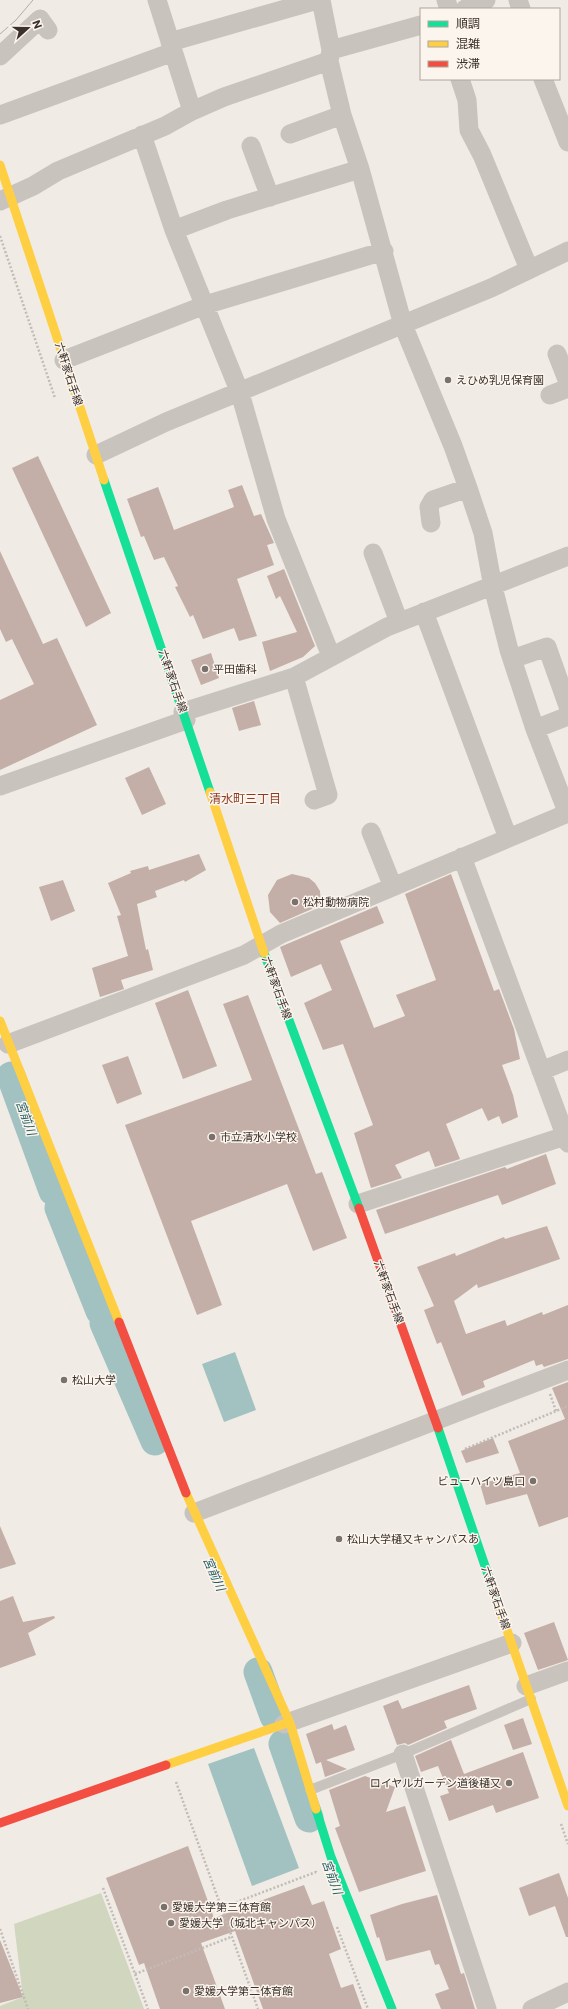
<svg xmlns="http://www.w3.org/2000/svg" width="568" height="2009" viewBox="0 0 568 2009" font-family="Commissioner,'Noto Sans JP',sans-serif">
	<style>
		.green { fill: #d1d6bf }
		.water { fill: #a1c2c1 }
		.lines { fill: none; stroke-linecap: round; stroke-linejoin: round }
		.river { stroke: #a1c2c1; stroke-width: 29 }
		.building { fill: #c3afa7 }
		.path { stroke: #c2bbb6; stroke-width: 2.5; stroke-dasharray: 2 2; stroke-linecap: butt }
		.lane { stroke: #c9c3be; stroke-width: 10 }
		.street { stroke: #c9c3be; stroke-width: 19 }
		.fast { stroke: #16e098; stroke-width: 9 }
		.slow { stroke: #ffcf43; stroke-width: 9 }
		.jam { stroke: #f24e42; stroke-width: 9 }
		.tram { stroke: #b1aca8; stroke-width: 1 }
		.poi-dot { fill: #7a716c; stroke: #fbf5ee; stroke-width: 1.5 }
		.labels { text-anchor: middle; stroke-width: 3; stroke-linejoin: round; paint-order: stroke }
		.street-label { font-size: 11px; fill: #3b302b; stroke: #fbf5ee }
		.poi-label { font-size: 11px; fill: #3b302b; stroke: #fbf5ee; text-anchor: start }
		.neighbourhood-label { font-size: 12px; fill: #8c3b22; stroke: #fbf5ee }
		.water-label { font-size: 12px; font-style: italic; fill: #1f5a5e; stroke: #fbf5ee }
	</style>
	<rect width="100%" height="100%" fill="#f0ebe5"/>
	<path class="green" d="M101,1893L144,2009H0V2006L23,1997L14,1924Z"/>
	<path class="water" d="M235,1352L256,1410L224,1422L202,1364Z
		M254,1748L299,1868L252,1886L208,1764Z"/>
	<g class="lines">
		<path class="river" d="M11,1076L53,1191
			M59,1208L100,1311
			M104,1323L155,1441
			M258,1672L274,1716
			M283,1744L309,1818"/>
	</g>
	<path class="building" d="M38,456L111,613L86,627L12,468Z
		M242,485L254,516L261,514L274,543L267,545L274,565L237,579L257,636L239,641L234,628L203,639L193,615L190,617L175,587L178,586L164,557L154,560L144,536L141,537L127,499L158,487L174,530L234,507L228,490Z
		M0,551L43,644L57,638L97,725L0,770V700L34,684L12,639L6,642L0,629Z
		M284,569L315,646L303,657L270,671L262,642L297,632L280,596L276,599L267,576Z
		M211,653L219,678L201,685L191,660Z
		M254,701L261,725L239,731L232,708Z
		M149,767L166,804L142,815L125,778Z
		M199,854L206,870L185,882L184,880L155,891L157,897L137,904L146,950L148,949L153,970L121,980L124,989L100,997L92,968L128,956L117,916L121,915L108,883L131,873L130,871L148,866L149,870Z
		M292,874L309,878L315,883L320,891L321,905L280,923L270,912L268,895L277,880Z
		M451,874L494,991L499,989L514,1029L520,1059L502,1065L513,1095L518,1117L502,1124L499,1116L488,1121L482,1108L446,1124L460,1159L435,1167L429,1151L395,1165L402,1178L371,1188L354,1133L373,1125L343,1044L323,1050L304,1003L332,990L321,964L291,977L280,947L377,906L384,923L340,941L374,1028L405,1016L396,995L436,980L405,894Z
		M63,880L75,911L51,921L39,887Z
		M188,990L217,1066L183,1079L155,1003Z
		M248,995L316,1174L322,1172L347,1238L313,1251L287,1184L191,1221L222,1305L197,1315L125,1125L252,1080L223,1004Z
		M128,1056L142,1094L117,1104L102,1065Z
		M546,1154L556,1184L502,1205L498,1195L385,1234L376,1210L505,1167L507,1169Z
		M547,1226L560,1259L478,1288L477,1284L454,1301L466,1334L505,1320L507,1326L542,1312L543,1315L568,1305V1359L544,1367L542,1364L536,1366L534,1360L483,1381L485,1387L462,1396L441,1342L437,1344L424,1310L434,1306L417,1267L455,1253L456,1256L504,1237L505,1239Z
		M568,1382V1517L539,1527L527,1494L486,1505L480,1484L520,1473L508,1441L565,1419L552,1388Z
		M493,1438L499,1453L466,1463L461,1451Z
		M0,1526L16,1564L0,1569Z
		M13,1596L23,1622L54,1616L55,1618L28,1633L36,1655L0,1668V1601Z
		M554,1622L568,1660L538,1670L524,1633Z
		M469,1685L477,1709L444,1721L447,1728L408,1745L405,1743L397,1745L383,1706L398,1700L402,1709Z
		M523,1718L532,1744L513,1750L504,1725Z
		M332,1724L334,1730L346,1725L355,1750L326,1760L347,1769L325,1777L321,1762L316,1764L306,1734Z
		M451,1740L464,1774L523,1752L539,1798L496,1813L493,1805L449,1821L440,1796L449,1793L438,1766L421,1772L415,1756Z
		M365,1776L395,1787L386,1812L405,1806L426,1871L359,1892L335,1828L340,1826L329,1790Z
		M188,1846L214,1918L304,1885L312,1905L324,1901L341,1949L329,1954L341,1988L353,1984L362,2009H263L235,1931L201,1943L225,2009H160L144,1963L139,1965L106,1878Z
		M559,1873L568,1898V1937H566L555,1906L529,1916L519,1888Z
		M437,1895L461,1974L464,1973L475,2009H441L435,1994L449,1989L439,1964L435,1965L430,1950L386,1961L379,1937L377,1938L370,1915L402,1904Z
		M0,1940L23,1997L0,2003Z"/>
	<g class="lines">
		<path class="path" d="M0,236L55,398
			M550,1394L556,1411
			M465,1449L568,1406
			M176,1782L258,2009
			M561,1824L568,1844
			M103,1888L148,2009
			M221,1908L316,1872L317,1874
			M337,1927L368,2009
			M0,1929L28,2009
			M135,1974L231,1937"/>
		<path class="lane" d="M310,1790L403,1754L531,1699"/>
		<path class="street" d="M157,0L192,111
			M321,0L331,50L329,61L342,115L360,169L403,325L453,446L468,488L483,533L493,587L509,650L535,729L568,814
			M446,0L449,9
			M518,0L521,9
			M465,9L486,0
			M170,42L317,0
			M331,50L421,25
			M0,56L40,19L48,30
			M460,79L467,100L469,130L482,155L529,269
			M543,79L568,142
			M0,115L173,52
			M290,134L342,115
			M142,135L174,230L240,393L276,519L331,656
			M251,146L270,197
			M0,201L33,186L58,171L165,126L192,111L224,97L329,61
			M174,230L227,210L360,169
			M557,354L568,382
			M64,360L205,305L384,251
			M550,395L568,388
			M96,455L166,422L491,288L568,251
			M431,523L429,507L433,500L468,488
			M373,553L399,622
			M424,612L508,838
			M512,659L547,647L568,706
			M294,677L328,795L314,800
			M183,712L294,677L387,627L568,556
			M535,729L568,716
			M0,786L186,720
			M371,832L393,887
			M462,857L568,1143
			M8,1044L244,955L281,934L568,813
			M541,1071L568,1060
			M358,1204L565,1136
			M194,1513L568,1370
			M526,1686L568,1671
			M284,1724L512,1643
			M403,1754L487,2009
			M532,2009L568,1992"/>
		<path class="fast" d="M104,480L210,792
			M264,953L359,1208
			M438,1428L499,1607
			M316,1809L331,1857L392,2009"/>
		<path class="slow" d="M0,165L104,480
			M210,792L264,953
			M0,1021L119,1322
			M186,1493L290,1723L316,1809
			M499,1607L568,1806
			M166,1765L284,1724"/>
		<path class="jam" d="M359,1208L438,1428
			M119,1322L186,1493
			M0,1823L166,1765"/>
		<path class="tram" d="M0,34L16,20L33,0"/>
	</g>
	<g class="poi-dot">
		<circle cx="448" cy="380" r="4"/>
		<circle cx="205" cy="669" r="4"/>
		<circle cx="295" cy="902" r="4"/>
		<circle cx="212" cy="1137" r="4"/>
		<circle cx="64" cy="1380" r="4"/>
		<circle cx="533" cy="1481" r="4"/>
		<circle cx="339" cy="1539" r="4"/>
		<circle cx="509" cy="1783" r="4"/>
		<circle cx="164" cy="1907" r="4"/>
		<circle cx="171" cy="1923" r="4"/>
		<circle cx="186" cy="1991" r="4"/>
	</g>
	<g class="labels">
		<g class="street-label">
			<text transform="translate(69 374) rotate(72)" y="4">六軒家石手線</text>
			<text transform="translate(173 681) rotate(71)" y="4">六軒家石手線</text>
			<text transform="translate(277 988) rotate(70)" y="4">六軒家石手線</text>
			<text transform="translate(389 1292) rotate(70)" y="4">六軒家石手線</text>
			<text transform="translate(496 1598) rotate(71)" y="4">六軒家石手線</text>
		</g>
		<g class="poi-label">
			<text x="456" y="384">えひめ乳児保育園</text>
			<text x="213" y="673">平田歯科</text>
			<text x="303" y="906">松村動物病院</text>
			<text x="220" y="1141">市立清水小学校</text>
			<text x="72" y="1384">松山大学</text>
			<text x="525" y="1485" text-anchor="end">ビューハイツ島口</text>
			<text x="347" y="1543">松山大学樋又キャンパスあ</text>
			<text x="501" y="1787" text-anchor="end">ロイヤルガーデン道後樋又</text>
			<text x="172" y="1911">愛媛大学第三体育館</text>
			<text x="179" y="1927">愛媛大学（城北キャンパス）</text>
			<text x="194" y="1995">愛媛大学第二体育館</text>
		</g>
		<g class="neighbourhood-label">
			<text x="245" y="803">清水町三丁目</text>
		</g>
		<g class="water-label">
			<text transform="translate(26 1118) rotate(70)" y="4">宮前川</text>
			<text transform="translate(214 1574) rotate(66)" y="4">宮前川</text>
			<text transform="translate(332 1877) rotate(70)" y="4">宮前川</text>
		</g>
	</g>
	<rect x="420" y="8" width="140" height="72" fill="#fbf5ee" stroke="#aea6a0"/>
	<rect x="428" y="21" width="20" height="6" fill="#16e098" stroke="#aea6a0"/>
	<text x="456" y="28" font-size="12" fill="#3b302b">順調</text>
	<rect x="428" y="41" width="20" height="6" fill="#ffcf43" stroke="#aea6a0"/>
	<text x="456" y="48" font-size="12" fill="#3b302b">混雑</text>
	<rect x="428" y="61" width="20" height="6" fill="#f24e42" stroke="#aea6a0"/>
	<text x="456" y="68" font-size="12" fill="#3b302b">渋滞</text>
	<g transform="translate(28 28) rotate(69)" stroke="#fbf5ee" stroke-width="3" paint-order="stroke">
	<path d="M0-3L7 15L0 10L-7 15Z" fill="#3b302b"/>
	<text y="-6" font-size="11" font-weight="bold" text-anchor="middle" fill="#3b302b">N</text>
	</g>
</svg>
